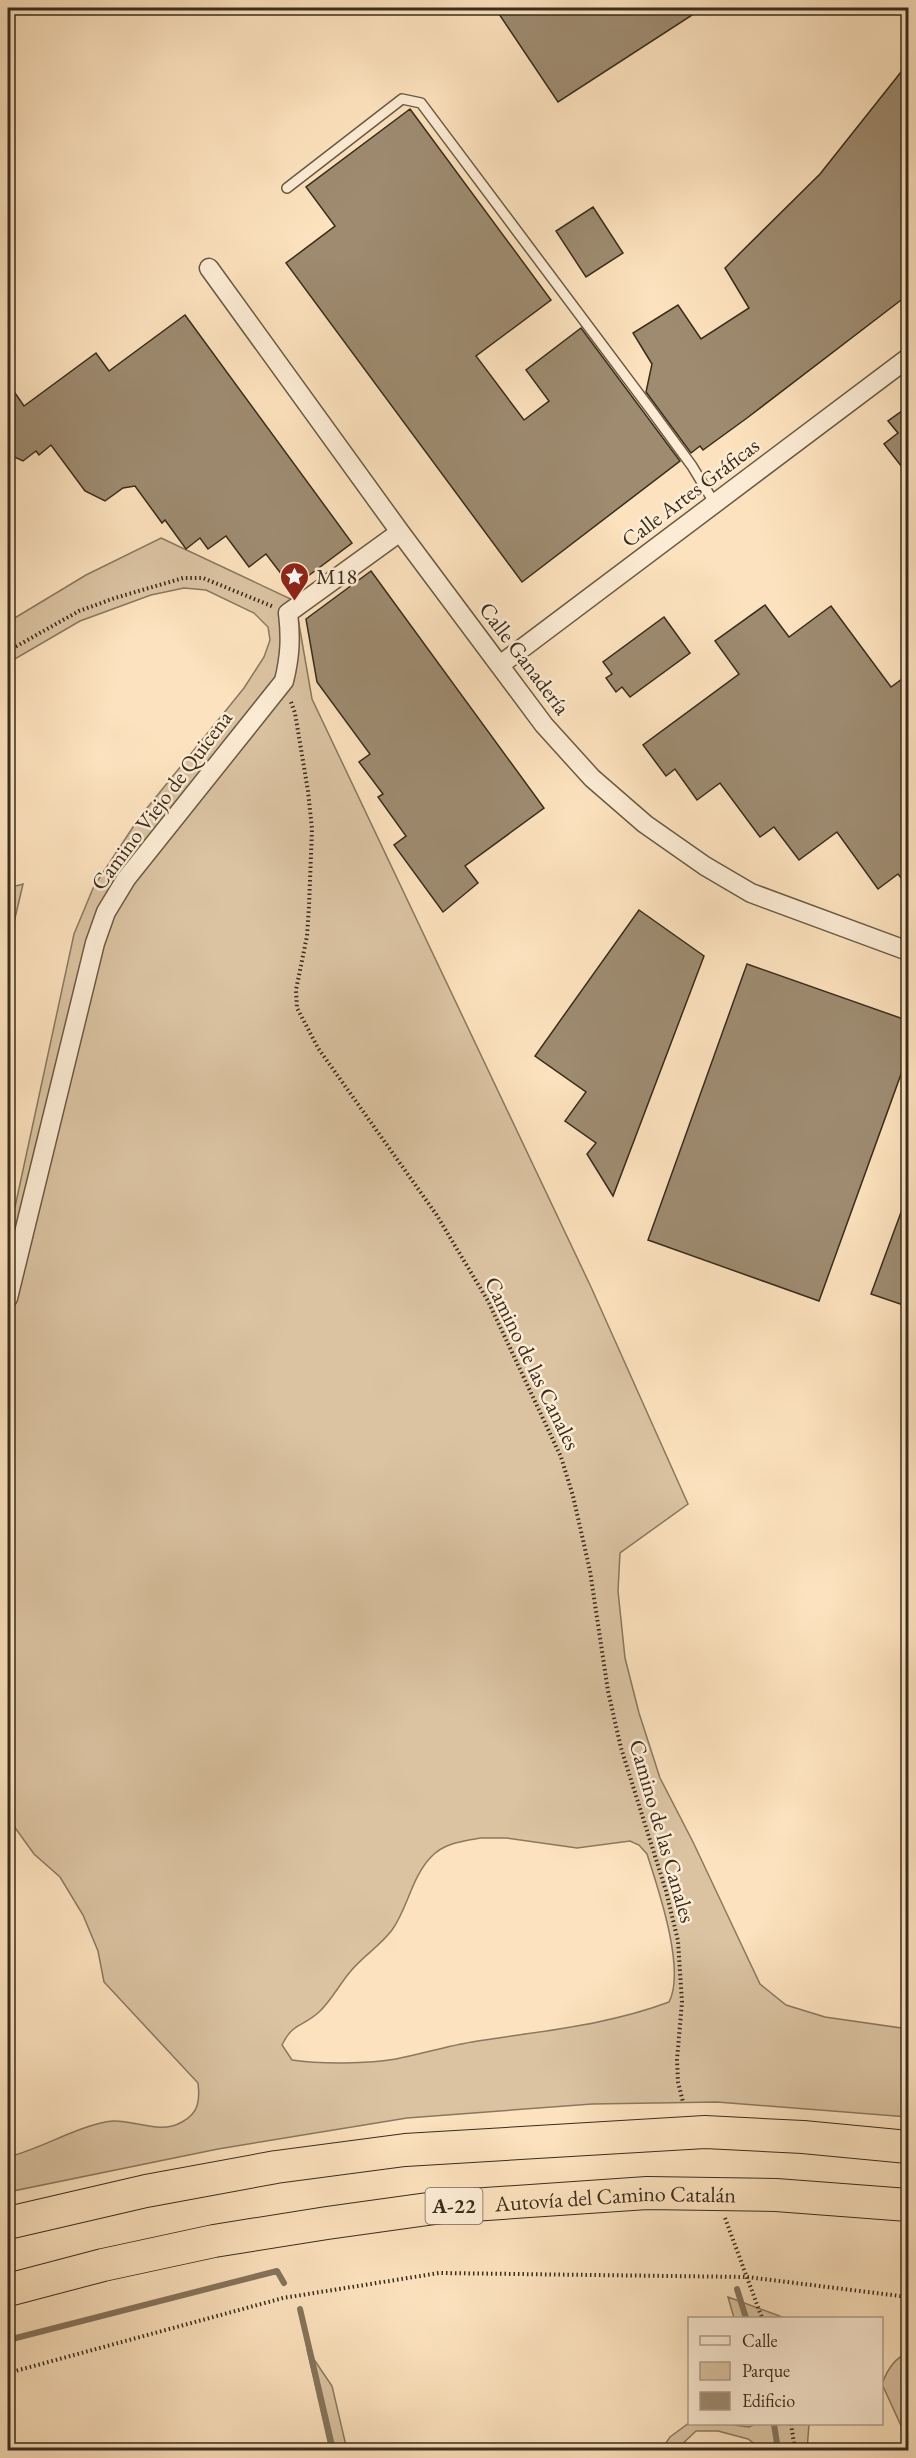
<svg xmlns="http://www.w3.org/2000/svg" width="916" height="2458" viewBox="0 0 916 2458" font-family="'EB Garamond',serif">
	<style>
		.green { fill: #dbc3a2; stroke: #8a785f; stroke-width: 1.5; fill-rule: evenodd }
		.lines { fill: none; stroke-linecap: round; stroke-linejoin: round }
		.stream { stroke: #86745c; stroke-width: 6 }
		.building { fill: #9e8b70; stroke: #392c1c; stroke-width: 1.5 }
		.service-casing { stroke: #6a5a44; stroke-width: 12 }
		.minor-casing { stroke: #6a5a44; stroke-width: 21 }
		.motorway-casing { stroke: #392c1c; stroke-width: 34 }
		.path { stroke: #392c1c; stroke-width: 4; stroke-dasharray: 1.5 3; stroke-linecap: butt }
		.service { stroke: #fdecd5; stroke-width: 9 }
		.minor { stroke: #fdecd5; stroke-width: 18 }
		.motorway { stroke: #fce2be; stroke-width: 32 }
		.labels { text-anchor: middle; stroke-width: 5; stroke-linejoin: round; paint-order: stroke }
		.shield { fill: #fdecd5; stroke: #746654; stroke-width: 1.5 }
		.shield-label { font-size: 21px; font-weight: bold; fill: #392c1c }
		.street-label { font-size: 22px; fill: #392c1c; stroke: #fdecd5 }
		.poi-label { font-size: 22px; fill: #392c1c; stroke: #fdecd5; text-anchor: start }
	</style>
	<rect width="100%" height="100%" fill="#fce2be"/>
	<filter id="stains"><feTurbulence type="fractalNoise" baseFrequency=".00333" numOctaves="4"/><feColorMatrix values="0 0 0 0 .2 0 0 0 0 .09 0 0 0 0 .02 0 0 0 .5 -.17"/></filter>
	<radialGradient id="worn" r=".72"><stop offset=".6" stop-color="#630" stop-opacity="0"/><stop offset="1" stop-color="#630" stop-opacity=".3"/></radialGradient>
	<path class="green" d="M161,538L295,601L312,699L591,1287L688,1504L620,1553L618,1591L625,1658L639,1713L660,1778L693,1842L760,1984L786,2005L825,2017L908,2029V2117L717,2102L592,2104L407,2118L218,2149L8,2192V2157C41,2149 81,2124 113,2121C135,2120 160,2135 182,2122C199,2113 200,2100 198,2083L104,1982L98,1951L83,1915L60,1877L34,1854L8,1818V1201L15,1207L74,934L94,886L139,818L244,688L264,657L270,640L268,627L254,613L206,590L184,588L151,595L80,621L8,663V622L86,575ZM481,1838H506L577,1848L630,1841L639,1845L647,1854C658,1888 686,1970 669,2002C605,2026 539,2031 472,2042C447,2046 422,2054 396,2059C370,2064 318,2064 292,2060L282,2045C293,2022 303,2027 319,2012C331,2001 339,1985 350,1972C362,1957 380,1946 392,1930C408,1908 411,1878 431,1857C444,1843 463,1841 481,1838Z
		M23,884L8,948V888Z
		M728,2297L785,2318H734Z
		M307,2349L332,2386L347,2450H330Z
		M908,2353V2441L882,2384C887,2370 894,2358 908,2353Z
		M689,2423L726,2424L749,2427L755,2424H809L807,2450H763L748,2439L718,2431H696L676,2450H661L670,2437Z"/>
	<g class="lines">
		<path class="stream" d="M737,2289L746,2318
			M300,2309L333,2450
			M8,2340L277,2271L284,2283
			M774,2424L778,2450"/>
	</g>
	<path class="building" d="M495,8H703L558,102Z
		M909,62V294L747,418L703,450L700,446L691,453L646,392L652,364L633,333L678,305L701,339L749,308L725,268L820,174Z
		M410,109L551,300L476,356L524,420L549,401L526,370L581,328L680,461L522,582L286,263L335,226L306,187Z
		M593,207L623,253L586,277L556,231Z
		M185,315L352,543L292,588L266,554L249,567L226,536L208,549L200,538L186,549L165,520L162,523L135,486L123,488L105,501L85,491L51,445L39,455L36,451L23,461L8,454V383L24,406L96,353L109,371Z
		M909,406V476L884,444L898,433L888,421Z
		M371,571L544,808L465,866L478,883L443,912L394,845L406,836L378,797L383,794L359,762L370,754L317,682L306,619Z
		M765,605L789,637L831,606L891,687L909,674V888L898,874L878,889L837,832L799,860L774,827L760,837L720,783L697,800L675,769L666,776L643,745L739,674L715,641Z
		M664,617L690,653L630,697L622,687L616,692L606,678L612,674L603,662Z
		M639,910L704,956L613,1196L587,1154L596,1143L565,1121L586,1092L535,1056Z
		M747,964L909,1021V1052L819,1301L648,1240Z
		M907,1196L909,1197V1307L871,1294Z"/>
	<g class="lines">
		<defs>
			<path id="service" d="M287,188L402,99L421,103L651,410L692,466L715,504"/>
			<path id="minor" d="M209,268L400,532L544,725L592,778L645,824L705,866L751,893L908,951
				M500,665L908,358
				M8,1298L95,943L106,912L126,879L284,681C290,657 291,638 288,613L400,532"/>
			<g id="motorway">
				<path d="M8,2223L146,2191L276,2167L405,2150L705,2132L803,2137L908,2147"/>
				<path id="s1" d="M8,2290L103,2265L214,2241L327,2223L442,2207L647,2193L776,2195L908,2205"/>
			</g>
		</defs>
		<use href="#service" class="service-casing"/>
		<use href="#minor" class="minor-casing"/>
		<use href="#motorway" class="motorway-casing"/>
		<path class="path" d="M8,651L79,611L115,598L183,578H203L274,607
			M291,702L295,713L308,791L312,829L309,906L307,936L296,990L297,1008L318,1048L436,1214L488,1301L561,1457L573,1496L590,1571L608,1691L621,1748L666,1891L678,1941L682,2002L677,2060L678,2082L683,2102
			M725,2218L762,2318
			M8,2373L283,2298L439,2273L747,2277L908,2297
			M791,2424L795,2450"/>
		<use href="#service" class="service"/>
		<use href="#minor" class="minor"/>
		<use href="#motorway" class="motorway"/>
	</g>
	<defs>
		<symbol id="sight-pin" viewBox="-11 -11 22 30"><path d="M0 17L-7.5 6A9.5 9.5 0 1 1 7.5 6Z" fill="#8f2418" stroke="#fdecd5"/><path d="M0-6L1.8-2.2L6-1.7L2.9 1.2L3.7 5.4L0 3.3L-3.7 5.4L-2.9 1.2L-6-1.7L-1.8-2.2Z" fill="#fff"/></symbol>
	</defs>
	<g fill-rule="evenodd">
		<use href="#sight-pin" x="278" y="560" width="33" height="45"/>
	</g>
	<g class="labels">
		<rect class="shield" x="425.5" y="2188" width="57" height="36" rx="4.5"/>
		<g class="shield-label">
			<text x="454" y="2213">A-22</text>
		</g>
		<g class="street-label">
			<text transform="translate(690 492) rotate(-37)" y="8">Calle Artes Gráficas</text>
			<text transform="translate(525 658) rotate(53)" y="8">Calle Ganadería</text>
			<text transform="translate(161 800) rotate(-53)" y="8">Camino Viejo de Quicena</text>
			<text transform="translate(533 1363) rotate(64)" y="8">Camino de las Canales</text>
			<text transform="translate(663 1831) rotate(74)" y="8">Camino de las Canales</text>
			<text dy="8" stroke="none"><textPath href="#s1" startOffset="616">Autovía del Camino Catalán</textPath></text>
		</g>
		<g class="poi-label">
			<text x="316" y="584">M18</text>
		</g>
	</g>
	<rect width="916" height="2458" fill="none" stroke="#fce2be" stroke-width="30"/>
	<rect x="9" y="9" width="898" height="2440" fill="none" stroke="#392c1c" stroke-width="3"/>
	<rect x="15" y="15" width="886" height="2428" fill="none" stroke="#392c1c" stroke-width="1.5"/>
	<rect x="688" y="2317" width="195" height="108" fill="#fdecd5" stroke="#af9f8b" stroke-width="1.5"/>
	<rect x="700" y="2336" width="30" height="9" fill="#fdecd5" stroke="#af9f8b" stroke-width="1.5"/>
	<text x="742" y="2347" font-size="18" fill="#392c1c">Calle</text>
	<rect x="700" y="2362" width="30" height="18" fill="#dbc3a2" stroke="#af9f8b" stroke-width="1.5"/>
	<text x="742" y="2377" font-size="18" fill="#392c1c">Parque</text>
	<rect x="700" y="2392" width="30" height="18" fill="#9e8b70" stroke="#af9f8b" stroke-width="1.5"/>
	<text x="742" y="2407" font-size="18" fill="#392c1c">Edificio</text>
	<rect width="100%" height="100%" filter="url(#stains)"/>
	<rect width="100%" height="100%" fill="url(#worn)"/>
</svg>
